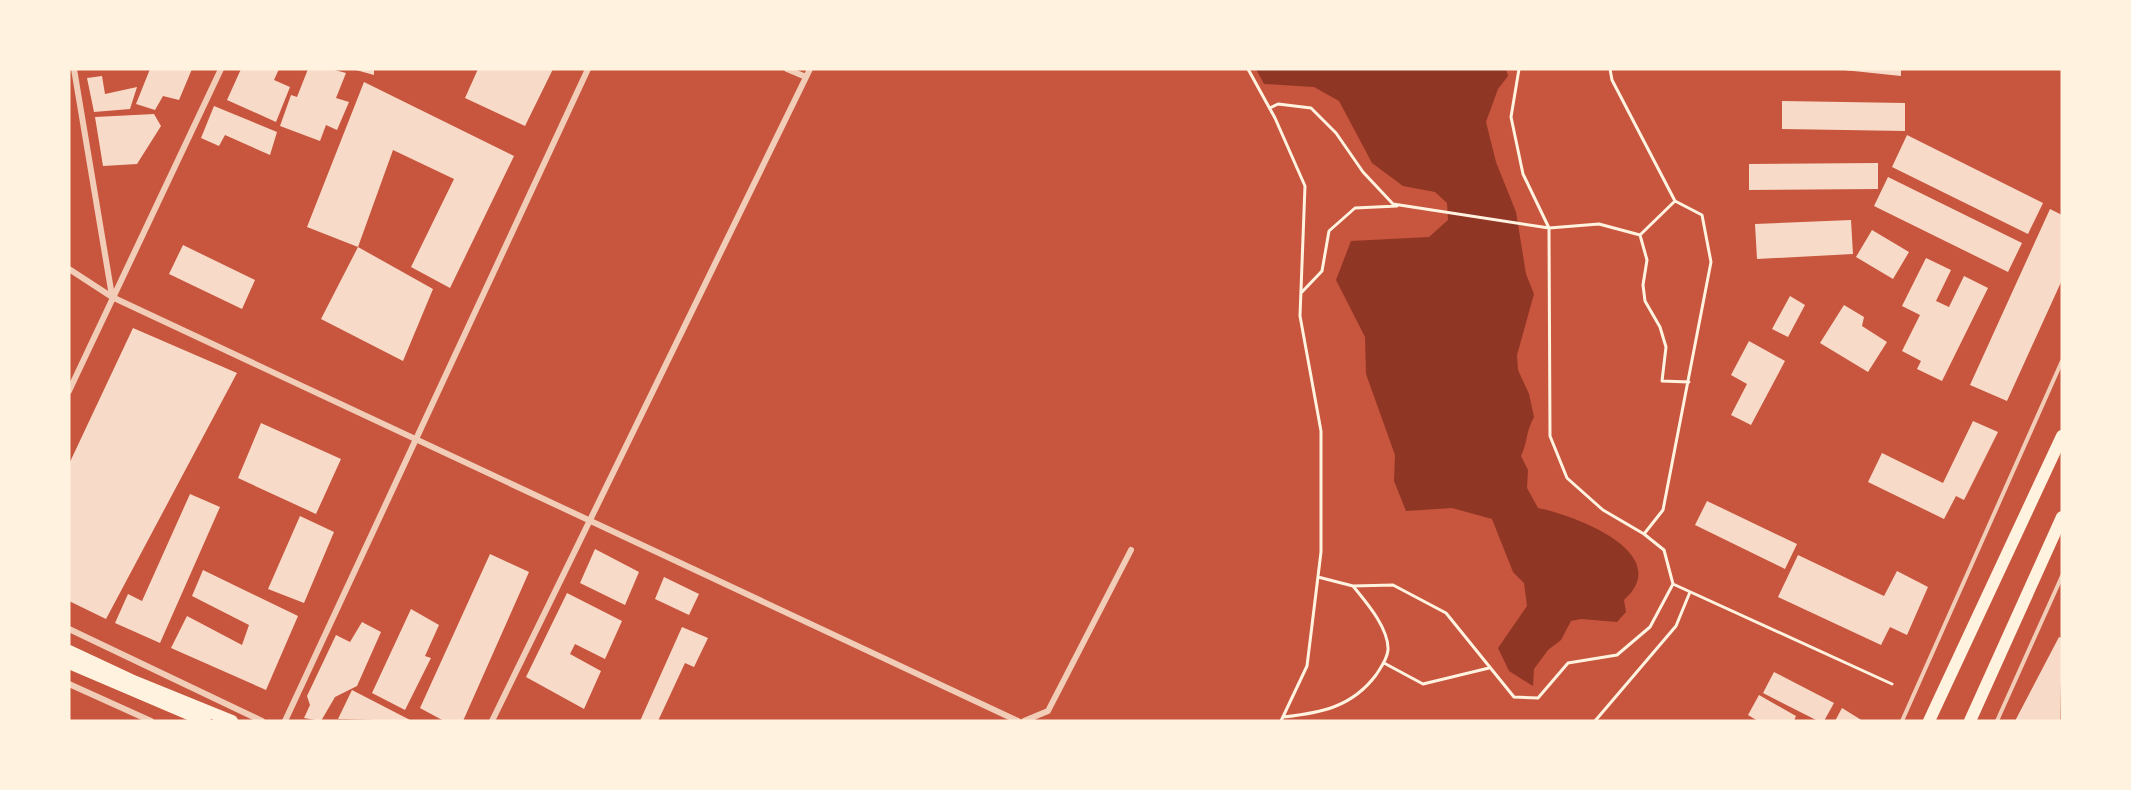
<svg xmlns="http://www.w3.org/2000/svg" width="2131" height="790" viewBox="0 0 2131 790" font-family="Poppins,sans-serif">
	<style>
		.water { fill: #8f3625 }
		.building { fill: #f7dbc8 }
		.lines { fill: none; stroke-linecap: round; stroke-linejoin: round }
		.path { stroke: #fff3e0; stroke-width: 3 }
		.service { stroke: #f1ccb7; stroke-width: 4 }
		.minor { stroke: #f1ccb7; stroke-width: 6 }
		.primary { stroke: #fff3e0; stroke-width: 12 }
	</style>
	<rect width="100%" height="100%" fill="#c8553d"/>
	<path class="water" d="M1256,69H1506L1508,76L1498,89L1486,122L1496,162L1516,212L1526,274L1534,294L1517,355L1518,370L1529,394L1534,417C1526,431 1528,441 1521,456L1528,470L1527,488L1538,508C1574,515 1676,553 1624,600L1626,612L1617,622L1581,619L1571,621L1561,640L1548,650L1534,669L1533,686L1509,671L1498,648L1527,606L1524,583L1513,572L1492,519L1452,508L1406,511L1394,481L1395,455L1366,374L1365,337L1336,280L1351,241L1429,237L1448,220L1447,203L1435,192L1403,186L1372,163L1339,101L1314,87L1264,84Z"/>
	<path class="building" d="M150,69H192L179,100L163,96L155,110L136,104Z
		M241,69H279L274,80L290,87L276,122L227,100Z
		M308,69H331L346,73L336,98L349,102L337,130L326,125L320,141L280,126L291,95L297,97Z
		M356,69H374V75L356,70Z
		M478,69H553L525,126L465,98Z
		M1834,69H1901V76Z
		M102,76L105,94L137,87L130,109L94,112L87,78Z
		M364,82L514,156L450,288L411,267L454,179L393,150L358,247L307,227Z
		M1782,101L1905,103V131L1782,129Z
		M214,106L277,132L270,155L225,135L219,146L201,138Z
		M154,114L161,126L137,164L103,166L95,117Z
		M1907,135L2043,203L2028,234L1892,167Z
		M1878,163V189L1749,190V164Z
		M1888,177L2022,243L2008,272L1874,206Z
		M2050,209L2062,215V280L2007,401L1970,385Z
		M1851,220L1853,254L1757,259L1755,224Z
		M1872,230L1909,252L1893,279L1856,257Z
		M183,245L255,280L242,309L169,274Z
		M358,247L433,289L403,361L321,319Z
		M1926,258L1951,270L1936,301L1949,307L1964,276L1988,288L1942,381L1917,369L1921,361L1902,351L1920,315L1902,306Z
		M1790,296L1805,305L1788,337L1772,329Z
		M1844,305L1864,317L1862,326L1887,342L1868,372L1820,343Z
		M133,328L237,373L106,619L69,601V464Z
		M1749,341L1785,361L1751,425L1731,415L1747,384L1731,375Z
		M1973,421L1998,432L1964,500L1956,496L1944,519L1868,482L1882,453L1943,483Z
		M261,423L341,459L316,514L238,478Z
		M190,494L220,507L160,643L115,623L128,594L142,601Z
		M1707,501L1797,544L1785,569L1695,525Z
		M300,516L334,532L304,603L268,589Z
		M595,549L639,572L625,605L580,583Z
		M490,554L529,572L463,721H444L420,708Z
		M1798,555L1884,596L1897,571L1928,587L1907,635L1890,627L1881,645L1778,597Z
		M203,570L298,616L266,690L171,648L187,616L242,645L249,625L192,596Z
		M664,577L699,594L689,615L655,599Z
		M567,593L622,621L605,659L575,644L570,654L601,671L584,709L526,677Z
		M411,609L439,625L425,656L431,658L405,710L372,693Z
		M362,622L381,632L357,686L335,697L321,721L304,718L310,705L307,696L336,635L350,642Z
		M682,627L708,638L694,667L685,663L658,721H640Z
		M2059,637L2062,638L2060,721H2015Z
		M1774,672L1834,703L1824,721H1818L1763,693Z
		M352,690L412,721L338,719Z
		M1759,695L1796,716L1794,721H1758L1748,715Z
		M1842,708L1863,721H1835Z"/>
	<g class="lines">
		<path class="path" d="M1248,69L1275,118L1305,186L1300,316L1321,431V552L1307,666L1281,721
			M1519,69L1511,117L1523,174L1549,228L1599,224L1640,235L1647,260L1643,285L1645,301L1660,327L1666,347L1662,381L1689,382
			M1610,69L1612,80L1675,201L1702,215L1711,262L1663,510L1644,534L1664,550L1673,584L1892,684
			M1270,108L1278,104L1311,108L1336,133L1363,172L1393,204L1549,228L1550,436L1567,478L1603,510L1644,534
			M1640,235L1675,201
			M1302,292L1322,271L1329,231L1355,208L1397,206
			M1318,577L1353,586L1393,585L1446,613L1514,697L1538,698L1568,663L1617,655L1650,627L1673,584
			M1384,663L1423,684L1489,668
			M1283,717C1321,713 1352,707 1376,675C1381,667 1387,660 1388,650C1389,628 1366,602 1353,586
			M1595,721L1676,626L1690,592"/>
		<path class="service" d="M1902,721L2062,361
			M1997,721L2062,576"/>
		<path class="minor" d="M74,69L112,296
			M787,69L806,77
			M69,269L112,297L1018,721
			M69,391L221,69
			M69,629L262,721
			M69,684L151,721
			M285,721L588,69
			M492,721L810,69
			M1024,721L1048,711L1131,550"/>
		<path class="primary" d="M69,651L131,680L232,721
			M69,663L205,721
			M1929,721L2062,436
			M1970,721L2062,517"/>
	</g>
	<rect width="2131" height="790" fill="none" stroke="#fff3e0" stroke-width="141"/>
</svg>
